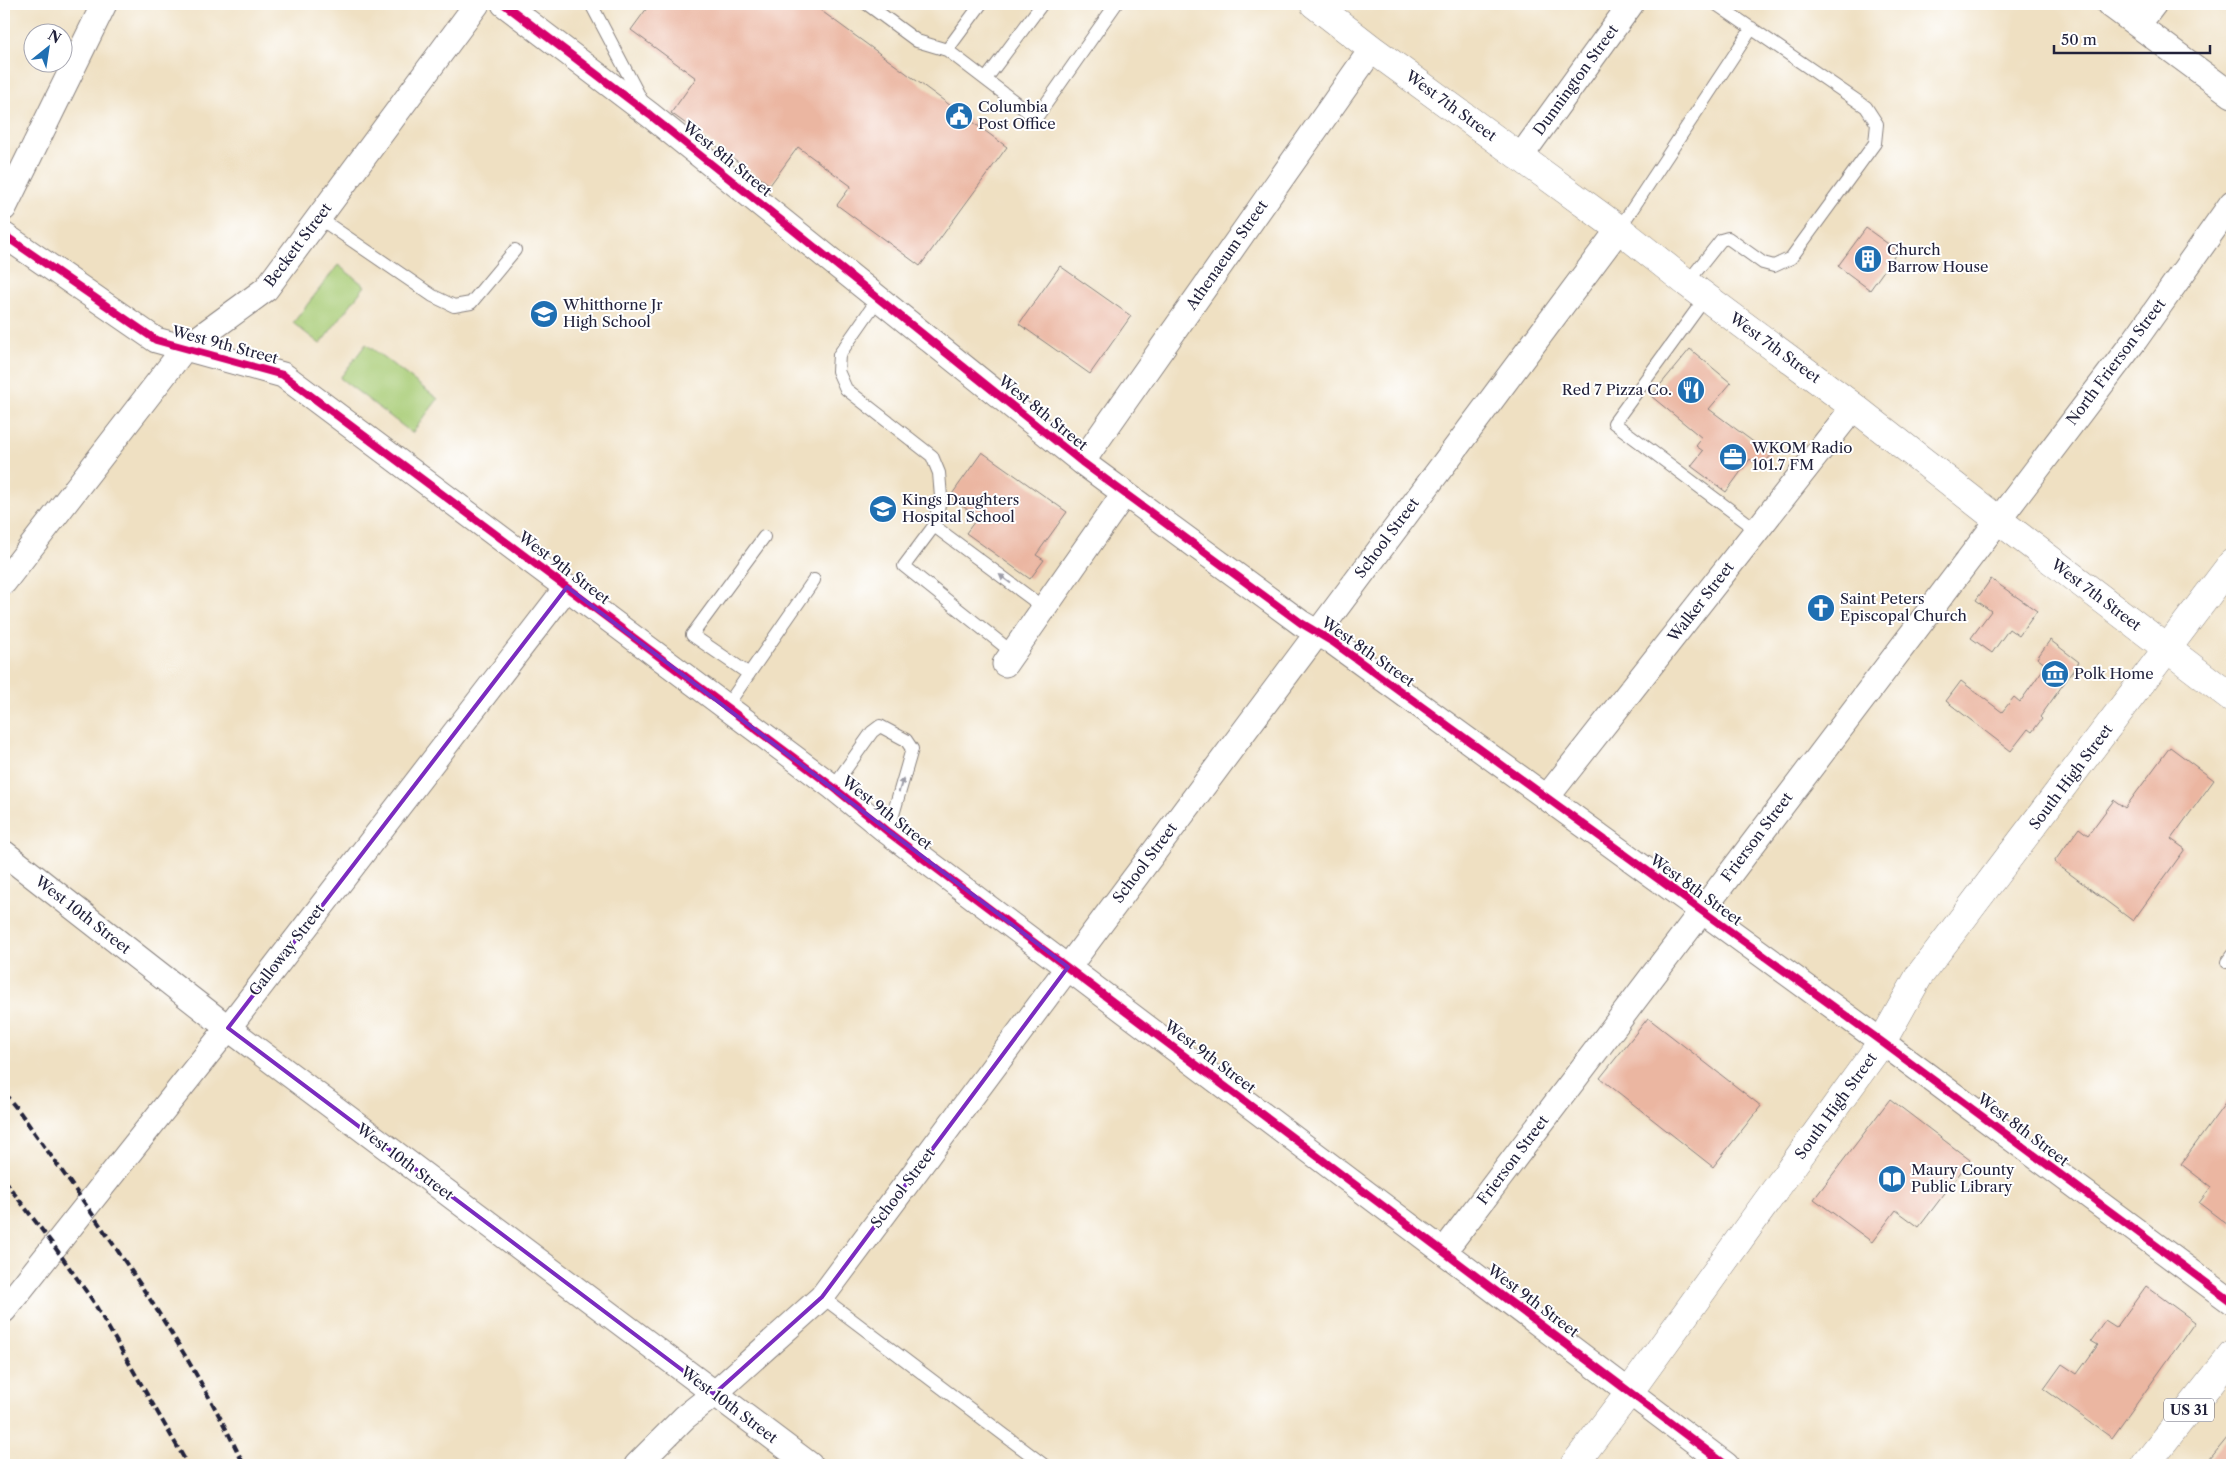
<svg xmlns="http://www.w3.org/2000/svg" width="2236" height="1469" viewBox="0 0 2236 1469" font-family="'Libre Caslon Text',serif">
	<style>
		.green { fill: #a8cc76; stroke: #657758 }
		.building { fill: #ebb6a1 }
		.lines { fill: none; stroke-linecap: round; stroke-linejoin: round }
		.lane-casing { stroke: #88817e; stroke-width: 14 }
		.street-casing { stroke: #88817e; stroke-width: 27 }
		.secondary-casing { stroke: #88817e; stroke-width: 29 }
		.primary-casing { stroke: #88817e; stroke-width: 29 }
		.lane { stroke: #fff; stroke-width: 12 }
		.street { stroke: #fff; stroke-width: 25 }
		.secondary { stroke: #fff; stroke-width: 28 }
		.primary { stroke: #fff; stroke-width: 28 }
		.rail { stroke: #22223b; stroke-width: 4; stroke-dasharray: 8 4; stroke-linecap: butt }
		.cycleway-casing { stroke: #fff; stroke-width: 11 }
		.cycleway { stroke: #d6006c; stroke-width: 8 }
		.oneway { fill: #9c9ca7 }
		.marked { fill: none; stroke: #7b2cbf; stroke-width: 4; stroke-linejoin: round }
		.labels { text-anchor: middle; stroke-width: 4; stroke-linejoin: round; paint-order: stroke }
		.shield { fill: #fff; stroke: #646476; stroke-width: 1 }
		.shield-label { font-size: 14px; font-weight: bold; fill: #22223b }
		.street-label { font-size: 15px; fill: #22223b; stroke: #fff }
		.poi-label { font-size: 15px; fill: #22223b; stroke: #fff; text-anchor: start }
	</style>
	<rect width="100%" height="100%" fill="#fff"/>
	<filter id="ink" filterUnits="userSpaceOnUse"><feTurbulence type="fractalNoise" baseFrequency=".02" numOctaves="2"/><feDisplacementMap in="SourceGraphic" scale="10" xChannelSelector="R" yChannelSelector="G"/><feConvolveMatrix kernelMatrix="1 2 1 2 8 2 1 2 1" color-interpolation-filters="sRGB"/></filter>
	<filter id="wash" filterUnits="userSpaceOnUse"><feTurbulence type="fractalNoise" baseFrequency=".0096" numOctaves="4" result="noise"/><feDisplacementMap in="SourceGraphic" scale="20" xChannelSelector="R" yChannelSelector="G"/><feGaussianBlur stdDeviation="1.12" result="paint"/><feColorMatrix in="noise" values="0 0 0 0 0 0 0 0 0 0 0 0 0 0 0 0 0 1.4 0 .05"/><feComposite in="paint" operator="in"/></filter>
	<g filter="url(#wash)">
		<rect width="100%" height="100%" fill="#efe0c2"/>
		<path class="green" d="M338,265L365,286L320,344L293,323Z
			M366,344L438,399L412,433L340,378Z"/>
		<g id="blocks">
			<path class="building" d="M650,4H812L1007,147L920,266L837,205L851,186L798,147L770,185L671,113L696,78L631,30Z
				M1866,228L1898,251L1870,290L1838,266Z
				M1060,266L1131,316L1090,374L1019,324Z
				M1690,349L1731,383L1709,409L1771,455L1761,468L1750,459L1726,492L1691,466L1703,451L1696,446L1702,438L1651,396Z
				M982,452L1067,512L1036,555L1044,560L1030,579L966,533L978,517L950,497Z
				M1991,579L2037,611L2019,636L2009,629L1992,653L1971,638L1991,611L1976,600Z
				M2050,640L2079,662L2040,717L2042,719L2032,732L2028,729L2011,751L1946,701L1961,681L2002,712L2014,697L2020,702L2046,665L2037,658Z
				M2170,747L2214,780L2171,839L2185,849L2133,921L2054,862L2079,828L2088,835L2114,800L2125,808Z
				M1648,1018L1761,1106L1713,1167L1600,1078Z
				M2232,1094V1228L2199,1203L2211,1187L2181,1164Z
				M1890,1099L1970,1160L1919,1227L1896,1210L1872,1242L1814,1199Z
				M2146,1286L2195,1322L2112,1438L2044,1389L2062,1364L2077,1374L2098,1345L2091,1341L2105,1321L2116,1328Z
				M2232,1432V1465H2205Z"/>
		</g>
	</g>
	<g filter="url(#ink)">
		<use href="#blocks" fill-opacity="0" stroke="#88817e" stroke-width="1"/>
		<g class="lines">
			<defs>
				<path id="lane" d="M591,4L643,103
					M867,4L917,41L947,50
					M981,4L947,50L1036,118L1116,4
					M986,79L1042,4
					M319,218L433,296L454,306L471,303L515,250
					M1619,229L1752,28
					M1687,283L1721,240L1728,238L1763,263L1774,266L1791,258L1875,143L1877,124L1866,107L1716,4
					M1706,297L1614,423L1757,530
					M878,299L839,355L838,371L846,389L932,456L939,473L941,497L934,526L904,566L1013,653
					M934,526L1044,608
					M749,674L692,635L764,537
					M726,707L814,580
					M833,787L872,732L880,726L906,740L912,749L888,832
					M2227,962L2232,955
					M822,1297L1044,1465"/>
				<path id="street" d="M504,4L650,115L1082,462L1301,623L1333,642L1882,1042L2232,1302
					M2109,4L2232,95
					M2138,25L2154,4
					M1521,156L1631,4
					M4,208L104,4
					M4,235L156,340L283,375L833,787L888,832L1726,1465
					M1082,462L1372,49
					M4,582L184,349L266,289L477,4
					M1005,664L1124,494
					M1547,797L1854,407
					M4,853L228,1028L810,1465
					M1444,1251L2135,340L2232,203
					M4,1310L228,1028L567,587
					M637,1465L685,1417L714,1394L822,1297L1619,229"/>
				<path id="secondary" d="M1574,1465L1630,1391L1882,1042L1919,976L2232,563"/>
				<path id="primary" d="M1314,4L1372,49L1619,229L1687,283L1854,407L1997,519L2232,698
					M2145,1465L2232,1355"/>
			</defs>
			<use href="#lane" class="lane-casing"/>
			<use href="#street" class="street-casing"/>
			<use href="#secondary" class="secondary-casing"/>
			<use href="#primary" class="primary-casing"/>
			<use href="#lane" class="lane"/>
			<use href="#street" class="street"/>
			<use href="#secondary" class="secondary"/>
			<use href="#primary" class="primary"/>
			<path class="rail" d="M4,1093L19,1111C101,1226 183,1337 244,1465
				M4,1180L54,1246L93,1301L188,1465"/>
			<defs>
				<path id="cycleway" d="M504,4L650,115L1082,462L1301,623L1333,642L1882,1042L2232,1302
					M4,235L156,340L283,375L833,787L888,832L1726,1465"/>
			</defs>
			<use href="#cycleway" class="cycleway-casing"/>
			<use href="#cycleway" class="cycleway"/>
		</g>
		<defs><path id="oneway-solid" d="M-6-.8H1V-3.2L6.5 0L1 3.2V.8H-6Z" transform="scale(1.25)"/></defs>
		<g class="oneway">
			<use href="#oneway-solid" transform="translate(1005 579) rotate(-143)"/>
			<use href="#oneway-solid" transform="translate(901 785) rotate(-73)"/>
		</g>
	</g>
	<path class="marked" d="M567,587L1068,967L822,1297L714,1394L228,1028Z"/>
	<defs>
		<symbol id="civic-disc" viewBox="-11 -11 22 22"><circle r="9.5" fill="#1f6fb2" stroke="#fff"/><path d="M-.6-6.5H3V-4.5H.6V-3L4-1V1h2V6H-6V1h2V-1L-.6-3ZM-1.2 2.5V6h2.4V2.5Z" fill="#fff"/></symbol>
		<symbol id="building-disc" viewBox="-11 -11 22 22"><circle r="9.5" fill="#1f6fb2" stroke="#fff"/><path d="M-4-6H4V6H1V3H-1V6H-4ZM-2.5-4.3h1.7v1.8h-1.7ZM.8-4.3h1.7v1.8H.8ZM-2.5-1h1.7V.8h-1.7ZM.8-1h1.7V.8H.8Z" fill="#fff"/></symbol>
		<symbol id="school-disc" viewBox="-11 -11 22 22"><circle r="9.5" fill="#1f6fb2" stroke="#fff"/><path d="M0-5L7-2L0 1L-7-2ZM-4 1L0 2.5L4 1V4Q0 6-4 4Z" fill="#fff"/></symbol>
		<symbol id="restaurant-disc" viewBox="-11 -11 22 22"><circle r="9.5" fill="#1f6fb2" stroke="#fff"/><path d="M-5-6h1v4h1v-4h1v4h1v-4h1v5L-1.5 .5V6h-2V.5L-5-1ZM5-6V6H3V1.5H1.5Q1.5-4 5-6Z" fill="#fff"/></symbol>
		<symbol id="office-disc" viewBox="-11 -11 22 22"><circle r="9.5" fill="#1f6fb2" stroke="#fff"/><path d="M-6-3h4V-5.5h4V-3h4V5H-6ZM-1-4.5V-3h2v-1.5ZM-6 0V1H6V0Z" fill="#fff"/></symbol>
		<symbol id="church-disc" viewBox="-11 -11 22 22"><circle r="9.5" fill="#1f6fb2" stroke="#fff"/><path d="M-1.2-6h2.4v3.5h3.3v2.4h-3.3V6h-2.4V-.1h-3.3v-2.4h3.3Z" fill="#fff"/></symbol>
		<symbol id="museum-disc" viewBox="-11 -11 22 22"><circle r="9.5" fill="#1f6fb2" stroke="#fff"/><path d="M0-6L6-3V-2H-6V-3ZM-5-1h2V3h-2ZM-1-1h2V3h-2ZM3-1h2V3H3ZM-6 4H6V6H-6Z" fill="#fff"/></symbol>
		<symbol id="library-disc" viewBox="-11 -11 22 22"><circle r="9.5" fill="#1f6fb2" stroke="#fff"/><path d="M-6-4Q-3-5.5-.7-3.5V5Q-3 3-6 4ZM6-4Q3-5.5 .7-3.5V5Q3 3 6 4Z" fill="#fff"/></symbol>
	</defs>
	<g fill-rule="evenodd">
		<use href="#civic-disc" x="943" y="100" width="32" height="32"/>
		<use href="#building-disc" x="1852" y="243" width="32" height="32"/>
		<use href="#school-disc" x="528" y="298" width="32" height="32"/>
		<use href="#restaurant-disc" x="1675" y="374" width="32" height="32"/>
		<use href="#office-disc" x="1717" y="441" width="32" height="32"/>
		<use href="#school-disc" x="867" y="493" width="32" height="32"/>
		<use href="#church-disc" x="1805" y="592" width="32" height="32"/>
		<use href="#museum-disc" x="2039" y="658" width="32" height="32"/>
		<use href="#library-disc" x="1876" y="1163" width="32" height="32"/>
	</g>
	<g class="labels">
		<rect class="shield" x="2164" y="1398.5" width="50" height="23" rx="4"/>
		<g class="shield-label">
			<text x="2189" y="1415">US 31</text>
		</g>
		<g class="street-label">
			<text transform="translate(1576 80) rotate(-54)" y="5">Dunnington Street</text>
			<text transform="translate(1451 106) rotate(36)" y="5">West 7th Street</text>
			<text transform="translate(727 159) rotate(39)" y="5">West 8th Street</text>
			<text transform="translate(298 245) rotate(-53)" y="5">Beckett Street</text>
			<text transform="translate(1227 255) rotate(-55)" y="5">Athenaeum Street</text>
			<text transform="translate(225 345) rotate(15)" y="5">West 9th Street</text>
			<text transform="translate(1775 348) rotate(36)" y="5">West 7th Street</text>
			<text transform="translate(2116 362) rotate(-53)" y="5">North Frierson Street</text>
			<text transform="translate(1043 413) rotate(39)" y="5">West 8th Street</text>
			<text transform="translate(1387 538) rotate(-53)" y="5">School Street</text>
			<text transform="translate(564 568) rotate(37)" y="5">West 9th Street</text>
			<text transform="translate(2096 595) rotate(37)" y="5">West 7th Street</text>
			<text transform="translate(1701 602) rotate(-52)" y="5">Walker Street</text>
			<text transform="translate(1368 652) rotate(35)" y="5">West 8th Street</text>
			<text transform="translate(2071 777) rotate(-53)" y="5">South High Street</text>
			<text transform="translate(887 813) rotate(38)" y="5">West 9th Street</text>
			<text transform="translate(1757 837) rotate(-53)" y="5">Frierson Street</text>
			<text transform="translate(1145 863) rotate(-53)" y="5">School Street</text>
			<text transform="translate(1696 890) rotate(36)" y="5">West 8th Street</text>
			<text transform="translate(83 915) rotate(38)" y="5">West 10th Street</text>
			<text transform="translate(287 950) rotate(-52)" y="5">Galloway Street</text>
			<text transform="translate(1210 1057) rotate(37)" y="5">West 9th Street</text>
			<text transform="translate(1836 1106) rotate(-54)" y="5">South High Street</text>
			<text transform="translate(2023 1130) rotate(37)" y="5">West 8th Street</text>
			<text transform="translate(1513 1160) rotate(-53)" y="5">Frierson Street</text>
			<text transform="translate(405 1162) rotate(37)" y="5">West 10th Street</text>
			<text transform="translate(903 1188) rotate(-53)" y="5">School Street</text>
			<text transform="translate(1533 1301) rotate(37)" y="5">West 9th Street</text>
			<text transform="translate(729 1405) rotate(37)" y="5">West 10th Street</text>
		</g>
		<g class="poi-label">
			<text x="978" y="112">Columbia<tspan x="978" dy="17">Post Office</tspan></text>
			<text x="1887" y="255">Church<tspan x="1887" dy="17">Barrow House</tspan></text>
			<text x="563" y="310">Whitthorne Jr<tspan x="563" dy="17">High School</tspan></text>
			<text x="1672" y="395" text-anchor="end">Red 7 Pizza Co.</text>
			<text x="1752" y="453">WKOM Radio<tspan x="1752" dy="17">101.7 FM</tspan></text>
			<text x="902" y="505">Kings Daughters<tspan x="902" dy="17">Hospital School</tspan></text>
			<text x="1840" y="604">Saint Peters<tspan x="1840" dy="17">Episcopal Church</tspan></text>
			<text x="2074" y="679">Polk Home</text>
			<text x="1911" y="1175">Maury County<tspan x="1911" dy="17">Public Library</tspan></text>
		</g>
	</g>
	<rect width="2236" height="1469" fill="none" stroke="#fff" stroke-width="20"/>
	<g transform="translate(48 48) rotate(30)"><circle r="24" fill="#ffffff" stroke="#a7a7b1"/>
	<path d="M0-4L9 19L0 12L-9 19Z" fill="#1f6fb2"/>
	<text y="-8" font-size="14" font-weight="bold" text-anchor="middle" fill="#22223b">N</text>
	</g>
	<path d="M2054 45v8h156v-8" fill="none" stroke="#22223b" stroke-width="2.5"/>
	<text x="2061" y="45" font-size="15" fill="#22223b" stroke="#ffffff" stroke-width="4" paint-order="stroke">50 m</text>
</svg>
